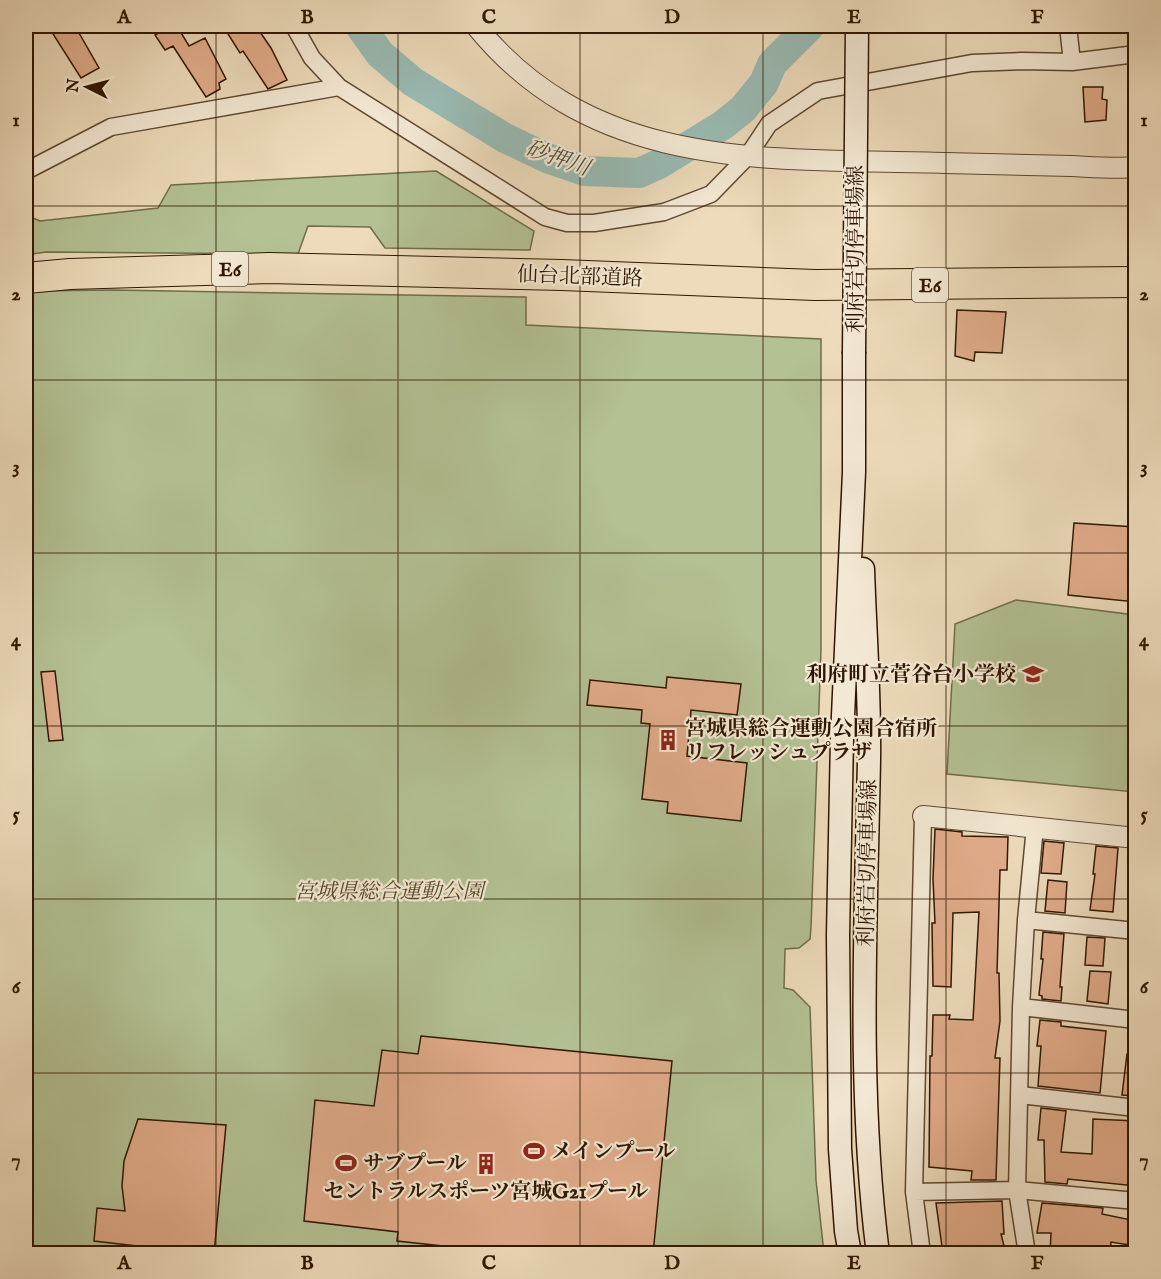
<svg xmlns="http://www.w3.org/2000/svg" width="1161" height="1279" viewBox="0 0 1161 1279" font-family="'IM FELL English','Noto Serif JP',serif">
	<style>
		.green { fill: #b3c194; stroke: #726c4a; stroke-width: 1.5 }
		.lines { fill: none; stroke-linecap: round; stroke-linejoin: round }
		.river { stroke: #99bbb4; stroke-width: 30 }
		.building { fill: #e1ac8b; stroke: #301600; stroke-width: 1.5 }
		.minor-casing { stroke: #5f472f; stroke-width: 19 }
		.tertiary-casing { stroke: #5f472f; stroke-width: 22 }
		.secondary-casing { stroke: #301600; stroke-width: 25 }
		.motorway-casing { stroke: #301600; stroke-width: 32 }
		.minor { stroke: #f3e8d3; stroke-width: 16 }
		.tertiary { stroke: #f3e8d3; stroke-width: 20 }
		.secondary { stroke: #f3e8d3; stroke-width: 22 }
		.motorway { stroke: #eddbbb; stroke-width: 30 }
		.secondary-bridge-casing { stroke: #301600; stroke-width: 25; stroke-linecap: butt }
		.secondary-bridge { stroke: #f3e8d3; stroke-width: 22 }
		.grid { fill: none; stroke: #301600; stroke-width: 1.5; stroke-opacity: 0.55 }
		.labels { text-anchor: middle; stroke-width: 4.5; stroke-linejoin: round; paint-order: stroke }
		.shield { fill: #f3e8d3; stroke: #6a553f; stroke-width: 1.5 }
		.shield-label { font-size: 20px; font-weight: bold; fill: #301600 }
		.street-label { font-size: 21px; fill: #301600; stroke: #f3e8d3 }
		.poi-label { font-size: 21px; font-weight: bold; fill: #301600; stroke: #f3e8d3; text-anchor: start }
		.park-label { font-size: 21px; font-style: italic; fill: #57492c; stroke: #f3e8d3 }
		.water-label { font-size: 22px; font-style: italic; fill: #55503f; stroke: #f3e8d3 }
		.neatline { fill: none; stroke: #301600; stroke-width: 2 }
		.grid-label { font-size: 20px; text-anchor: middle; font-weight: bold; fill: #301600 }
	</style>
	<rect width="100%" height="100%" fill="#eddbbb"/>
	<filter id="stains"><feTurbulence type="fractalNoise" baseFrequency=".00333" numOctaves="4"/><feColorMatrix values="0 0 0 0 .2 0 0 0 0 .09 0 0 0 0 .02 0 0 0 .5 -.17"/></filter>
	<radialGradient id="worn" r=".72"><stop offset=".6" stop-color="#630" stop-opacity="0"/><stop offset="1" stop-color="#630" stop-opacity=".3"/></radialGradient>
	<path class="green" d="M436,171L534,231L530,250L385,248L370,227L308,226L298,254L46,252L26,255V215L40,221L158,208L171,185Z
		M114,290L526,297V325L821,339V651L811,927L810,939L799,948L785,949L784,988L793,990L810,1007L816,1180L824,1253H26V291Z
		M1016,600L1135,615V792L947,774L955,624Z"/>
	<g class="lines">
		<path class="river" d="M360,26L380,54L413,82L505,138L547,158L585,171L639,173L659,164L723,125L743,109L764,83L772,64L810,26"/>
	</g>
	<path class="building" d="M48,26H75L99,68L81,78Z
		M170,26H177L189,46L205,38L226,79L219,83L220,89L206,97L173,46L165,50L155,35Z
		M223,26H256L271,48L287,80L268,89L243,51L240,53Z
		M1083,87H1103L1102,99L1107,100L1106,120L1085,122Z
		M957,310L1006,312L1002,353L975,352L974,361L955,356Z
		M1074,523L1136,527V602L1068,595Z
		M55,671L63,740L49,741L41,672Z
		M667,677L741,684L737,715L691,710L687,756L747,763L741,821L667,813L668,802L642,799L650,724L641,723L642,710L587,705L590,680L666,688Z
		M935,829L962,832V836L1008,837L1007,870H1000L997,973H999L1000,1021L995,1058H1000L996,1180H971L972,1171L929,1167L930,1056H932L933,1015H950L949,1019L973,1020L979,912L953,913L951,987L933,986L932,923H935L933,879Z
		M1044,841L1064,843L1061,874L1041,873Z
		M1096,846L1118,848L1113,912L1090,910L1095,874H1093Z
		M1048,880L1067,882L1065,913L1045,911Z
		M1043,932L1064,934L1060,987H1062L1061,1001L1042,999V996L1039,995L1043,959H1041Z
		M1087,937L1105,938L1103,966L1085,965Z
		M1090,971L1111,972L1108,1004L1087,1001Z
		M1040,1020L1061,1022V1026L1106,1031L1100,1093L1038,1086L1041,1046H1037Z
		M421,1036L672,1061L653,1254H518L397,1241L398,1232L304,1221L315,1100L374,1106L382,1050L418,1054Z
		M1127,1054H1136V1096L1122,1095Z
		M1041,1108L1066,1111L1061,1152L1092,1154L1093,1119L1136,1121V1186L1068,1179L1067,1184L1045,1182L1044,1140H1038Z
		M138,1119L226,1125L214,1254H142L137,1246L94,1241L97,1208L125,1211L122,1186L124,1161Z
		M1002,1201L1004,1234H1001L1006,1254H982L981,1251L943,1254L936,1203Z
		M1042,1203L1103,1208L1102,1214L1136,1221V1246L1111,1242L1110,1254H1050L1051,1233H1037Z"/>
	<g class="lines">
		<defs>
			<path id="minor" d="M294,26L312,58L339,87L545,217L567,223H594L664,212L711,194L747,157L769,124L818,91L972,63L1022,61L1072,62L1136,54
				M1068,26L1072,62
				M26,171L111,127L339,87
				M1026,920L1136,931
				M1021,1007L1136,1020
				M1020,1095L1136,1108
				M914,1192L1017,1190L1136,1201
				M922,1254L914,1192L923,816
				M1027,1254L1017,1190L1021,1007L1026,920L1035,827"/>
			<path id="tertiary" d="M476,26C596,174 774,158 945,163C987,164 1030,165 1072,166C1093,167 1115,169 1136,167
				M923,816L1136,838"/>
			<path id="secondary" d="M863,569C865,632 870,696 869,759C866,924 857,1090 878,1254
				M850,1254L846,1231L840,1149L838,935L842,738L854,472V354"/>
			<path id="motorway" d="M26,278L70,274L269,268L562,275L815,285L1136,282"/>
		</defs>
		<use href="#minor" class="minor-casing"/>
		<use href="#tertiary" class="tertiary-casing"/>
		<use href="#secondary" class="secondary-casing"/>
		<use href="#motorway" class="motorway-casing"/>
		<use href="#minor" class="minor"/>
		<use href="#tertiary" class="tertiary"/>
		<use href="#secondary" class="secondary"/>
		<use href="#motorway" class="motorway"/>
		<defs>
			<path id="secondary-bridge" d="M854,354L857,26"/>
		</defs>
		<use href="#secondary-bridge" class="secondary-bridge-casing"/>
		<use href="#secondary-bridge" class="secondary-bridge"/>
	</g>
	<path class="grid" d="M216,26V1254M398,26V1254M580,26V1254M763,26V1254M946,26V1254M26,206H1136M26,380H1136M26,553H1136M26,726H1136M26,899H1136M26,1073H1136"/>
	<defs>
		<symbol id="school-bare" viewBox="-9 -9 18 18"><path d="M0-5L7-2L0 1L-7-2ZM-4 1L0 2.5L4 1V4Q0 6-4 4Z" fill="#8f2418" stroke="#f3e8d3" stroke-width="2.5" paint-order="stroke"/></symbol>
		<symbol id="building-bare" viewBox="-9 -9 18 18"><path d="M-4-6H4V6H1V3H-1V6H-4ZM-2.5-4.3h1.7v1.8h-1.7ZM.8-4.3h1.7v1.8H.8ZM-2.5-1h1.7V.8h-1.7ZM.8-1h1.7V.8H.8Z" fill="#8f2418" stroke="#f3e8d3" stroke-width="2.5" paint-order="stroke"/></symbol>
		<symbol id="stadium-bare" viewBox="-9 -9 18 18"><path d="M0-5a6.5 5 0 1 0 0 10a6.5 5 0 1 0 0-10ZM-3.5-1.8h7v3.6h-7Z" fill="#8f2418" stroke="#f3e8d3" stroke-width="2.5" paint-order="stroke"/></symbol>
	</defs>
	<g fill-rule="evenodd">
		<use href="#school-bare" x="1018" y="659" width="30" height="30"/>
		<use href="#building-bare" x="653" y="725" width="30" height="30"/>
		<use href="#stadium-bare" x="519" y="1136" width="30" height="30"/>
		<use href="#stadium-bare" x="331" y="1148" width="30" height="30"/>
		<use href="#building-bare" x="471" y="1149" width="30" height="30"/>
	</g>
	<g class="labels">
		<g class="shield">
			<rect x="212" y="252" width="36" height="34" rx="4.5"/>
			<rect x="912" y="268" width="36" height="34" rx="4.5"/>
		</g>
		<g class="shield-label">
			<text x="230" y="276">E6</text>
			<text x="930" y="292">E6</text>
		</g>
		<g class="street-label">
			<text transform="translate(855 249) rotate(-90)" y="7">利府岩切停車場線</text>
			<text transform="translate(580 276) rotate(2)" y="7">仙台北部道路</text>
			<text transform="translate(867 863) rotate(-89)" y="7">利府岩切停車場線</text>
		</g>
		<g class="poi-label">
			<text x="1016" y="681" text-anchor="end">利府町立菅谷台小学校</text>
			<text x="685" y="735">宮城県総合運動公園合宿所<tspan x="685" dy="24">リフレッシュプラザ</tspan></text>
			<text x="551" y="1158">メインプール</text>
			<text x="363" y="1170">サブプール</text>
			<text x="486" y="1198" text-anchor="middle">セントラルスポーツ宮城G21プール</text>
		</g>
		<g class="park-label">
			<text x="389" y="898">宮城県総合運動公園</text>
		</g>
		<g class="water-label">
			<text transform="translate(558 157) rotate(19)" y="8">砂押川</text>
		</g>
	</g>
	<rect width="1161" height="1279" fill="none" stroke="#eddbbb" stroke-width="66"/>
	<g transform="translate(87 87) rotate(276)" stroke="#f3e8d3" stroke-width="4.5" paint-order="stroke">
	<path d="M0-4.5L10 22L0 15L-10 22Z" fill="#301600"/>
	<text y="-9" font-size="16" font-weight="bold" text-anchor="middle" fill="#301600">N</text>
	</g>
	<rect x="33" y="33" width="1095" height="1213" class="neatline"/>
	<g class="grid-label">
		<text x="124" y="23">A</text>
		<text x="307" y="23">B</text>
		<text x="489" y="23">C</text>
		<text x="672" y="23">D</text>
		<text x="854" y="23">E</text>
		<text x="1037" y="23">F</text>
		<text x="16" y="126">1</text>
		<text x="1144" y="126">1</text>
		<text x="16" y="300">2</text>
		<text x="1144" y="300">2</text>
		<text x="16" y="473">3</text>
		<text x="1144" y="473">3</text>
		<text x="16" y="646">4</text>
		<text x="1144" y="646">4</text>
		<text x="16" y="820">5</text>
		<text x="1144" y="820">5</text>
		<text x="16" y="993">6</text>
		<text x="1144" y="993">6</text>
		<text x="16" y="1166">7</text>
		<text x="1144" y="1166">7</text>
		<text x="124" y="1269">A</text>
		<text x="307" y="1269">B</text>
		<text x="489" y="1269">C</text>
		<text x="672" y="1269">D</text>
		<text x="854" y="1269">E</text>
		<text x="1037" y="1269">F</text>
	</g>
	<rect width="100%" height="100%" filter="url(#stains)"/>
	<rect width="100%" height="100%" fill="url(#worn)"/>
</svg>
